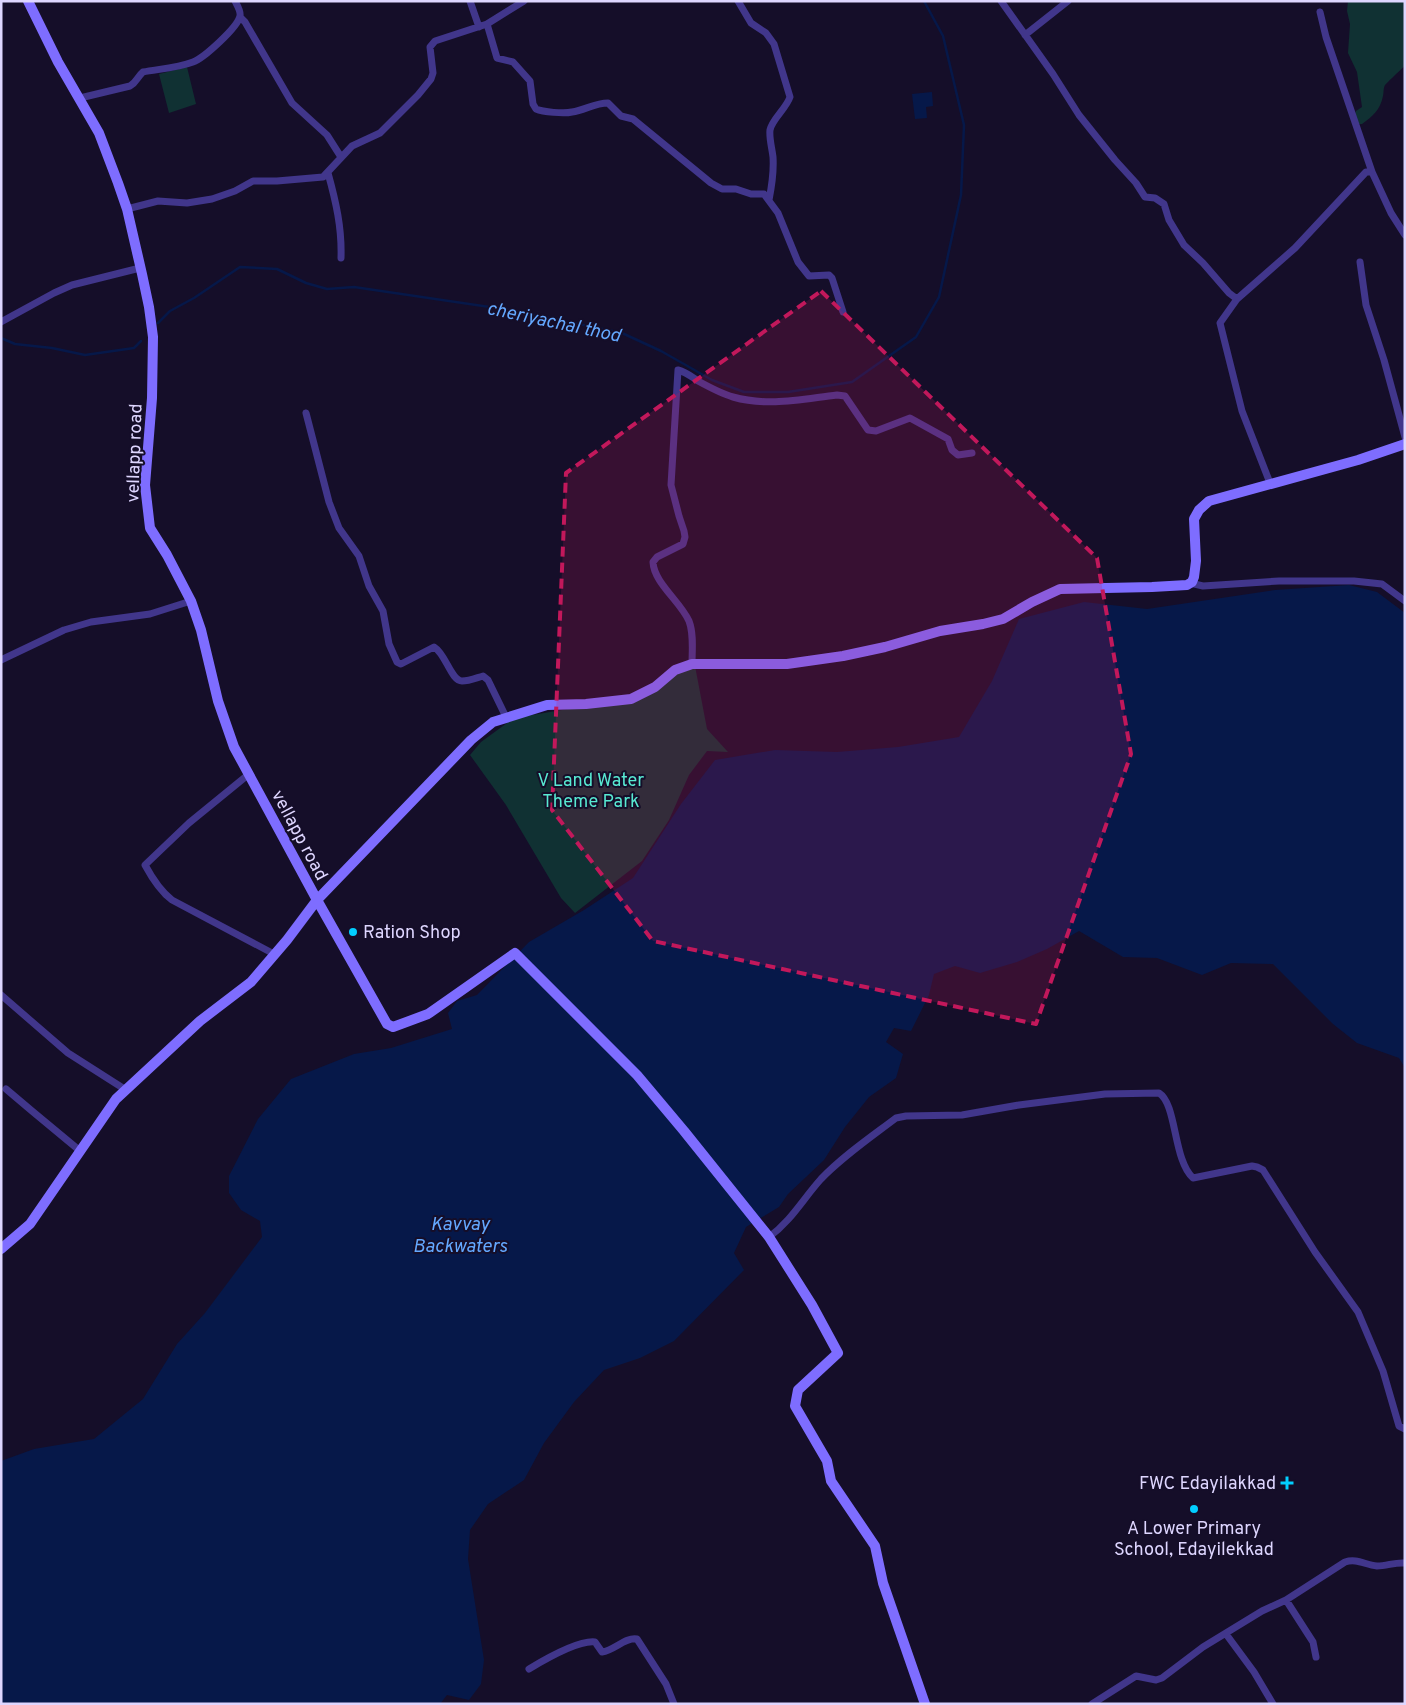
<svg xmlns="http://www.w3.org/2000/svg" width="1406" height="1705" viewBox="0 0 1406 1705" font-family="Overpass,sans-serif">
	<style>
		.green { fill: #103133 }
		.water { fill: #061849 }
		.lines { fill: none; stroke-linecap: round; stroke-linejoin: round }
		.stream { stroke: #061849; stroke-width: 2.5 }
		.street { stroke: #41368b; stroke-width: 7 }
		.secondary { stroke: #7e6dff; stroke-width: 10 }
		.marked { fill: #c2185b; fill-opacity: 0.2; stroke: #c2185b; stroke-width: 4; stroke-dasharray: 10 6; stroke-linejoin: round }
		.poi-dot { fill: #02ceff; stroke: #150e29; stroke-width: 2 }
		.labels { text-anchor: middle; stroke-width: 4; stroke-linejoin: round; paint-order: stroke }
		.street-label { font-size: 18px; fill: #ded6ff; stroke: #150e29 }
		.park-label { font-size: 18px; fill: #58e9d2; stroke: #150e29 }
		.poi-label { font-size: 18px; fill: #ded6ff; stroke: #150e29; text-anchor: start }
		.water-label { font-size: 19px; font-style: italic; fill: #64a8ff; stroke: #150e29 }
	</style>
	<rect width="100%" height="100%" fill="#150e29"/>
	<path class="green" d="M1348,1H1405V66C1403,67 1386,84 1385,85C1383,89 1384,92 1383,96C1380,110 1373,116 1362,124H1359L1355,114L1356,111L1362,107L1357,72L1348,53L1350,24L1347,11Z
		M187,67L196,104L169,113L159,74Z
		M695,666L707,729L728,752L707,751L689,775L669,820L642,861L575,913L561,898L506,805L470,755L481,742L507,723L520,717L568,709L616,705L642,699L670,677Z"/>
	<path class="water" d="M932,92L933,106L926,107L927,118L915,119L912,94Z
		M1349,585L1377,592L1405,613V1068L1399,1058L1357,1043L1333,1024L1273,964L1231,963L1202,975L1157,958L1123,957L1079,931L1047,949L1017,962L980,973L955,966L934,974L929,995L911,1031L894,1028L886,1042L903,1054L896,1078L869,1097L845,1127L824,1160L788,1194L779,1207L746,1227L734,1253L744,1270L674,1341L640,1358L604,1370L574,1402L544,1443L524,1480L488,1504L470,1530L468,1559L484,1660L481,1684L469,1700L447,1695L440,1704H1V1461L34,1449L94,1439L143,1399L177,1344L205,1313L262,1237L260,1221L241,1210L229,1193V1176L258,1119L291,1079L354,1054L391,1048L452,1029L448,1013L457,1001L477,995L529,942L584,910L633,878L681,804L715,760L775,750L837,752L898,747L959,737L992,681L1019,619L1084,602L1147,609L1275,590Z"/>
	<g class="lines">
		<path class="stream" d="M158,323L170,311L194,298L240,267L277,269L306,283L327,289L354,287L516,311L622,333L661,351L712,380L744,392H788L852,382L916,337L939,297L961,195L964,125L943,36L924,1
			M1,338L15,344L52,348L85,355L134,348L141,341"/>
		<path class="street" d="M470,1L479,27
			M738,1L751,23L766,33L774,44L790,97C786,109 772,119 770,130C769,138 772,148 773,157C774,172 772,185 769,200
			M1001,1L1053,74L1079,115L1115,160L1136,183L1145,197L1155,198L1164,204L1169,220L1184,245L1203,263L1229,293L1237,299L1220,323L1242,411L1270,483
			M1320,12L1326,37L1372,172
			M240,17L245,22L292,103L327,135L341,157
			M487,24L497,58L513,62L530,81L533,104L536,109C543,112 564,114 572,112C585,110 595,103 608,103L621,116L633,119L711,183L722,189H736L751,194H764L778,213L798,262L809,276L829,275L832,278L843,312
			M1025,35L1068,1
			M80,98L130,86C137,82 137,77 143,72C159,69 177,68 193,62C204,58 238,27 240,16C241,11 237,5 235,1
			M328,173C336,202 342,228 341,258
			M127,209L158,201L187,203L212,199L235,191L253,181H277L323,177L352,146L380,133L418,95L431,79L433,73L430,47L435,41L487,24L524,1
			M1360,262L1366,305L1384,360L1405,437
			M1237,299L1295,248L1366,172H1372L1391,213L1405,235
			M1,322L54,293L72,285L140,268
			M306,413L329,502L339,528L359,556L369,586L383,611L389,644L397,662L401,664L434,647C446,654 451,681 462,681C469,681 476,678 483,676L488,680L506,717
			M1190,583L1203,586L1279,581H1354L1382,584L1405,601
			M1,660L64,630L91,622L150,614L191,601
			M692,664C692,651 694,634 689,621C680,601 654,583 653,562L657,557L683,544L685,537L684,531L679,516L671,485L678,370C686,372 692,377 698,381C709,387 722,394 733,397C768,407 802,399 837,395L845,396L868,430L876,431L910,418L948,439L952,450L958,455L972,453
			M249,774L189,823L145,865C152,878 160,891 172,900L274,954
			M1,995L68,1053L126,1090
			M6,1089L32,1111L79,1150
			M769,1237C791,1221 803,1199 821,1179C843,1156 871,1137 896,1118L906,1116L962,1115L1019,1105L1105,1094L1159,1093C1177,1104 1173,1160 1193,1178L1252,1166L1257,1167L1263,1170L1315,1252L1358,1312L1383,1371L1399,1426L1405,1429
			M1286,1600L1313,1642L1316,1657
			M1226,1634L1254,1672L1273,1704
			M529,1669C544,1660 578,1640 595,1642L602,1652C615,1650 625,1637 637,1639L666,1684L674,1704
			M1092,1704L1136,1676L1156,1680L1162,1678L1203,1647L1262,1611L1286,1600L1345,1562C1357,1558 1365,1565 1377,1566C1387,1566 1395,1562 1405,1563"/>
		<path class="secondary" d="M28,1L58,62L99,133L118,183L127,209L142,274L149,307L153,337L152,398L145,485L150,528L167,555L191,601L201,630L218,701L234,747L317,900L387,1024L393,1027L428,1014L515,953L637,1075L684,1131L769,1237L812,1305L838,1353L798,1390L795,1406L827,1461L831,1481L875,1546L883,1583L925,1704
			M1,1249L30,1224L116,1099L200,1021L251,982L287,940L317,900L471,740L493,722L547,705L586,704L631,699L655,687L675,670L692,664H787L843,656L885,647L940,631L983,624L1003,619L1032,602L1060,589L1152,587L1187,585L1192,582L1194,577L1196,561L1194,519L1199,510L1209,501L1358,460L1405,444"/>
	</g>
	<path class="marked" d="M821,291L1097,558L1131,754L1036,1024L653,941L552,810L566,473Z"/>
	<g class="poi-dot">
		<circle cx="353" cy="932" r="5"/>
		<path d="M1284.5 1475.5h5v5h5v5h-5v5h-5v-5h-5v-5h5z"/>
		<circle cx="1194" cy="1509" r="5"/>
	</g>
	<g class="labels">
		<g class="street-label">
			<text transform="translate(134 453) rotate(-88)" y="6">vellapp road</text>
			<text transform="translate(300 835) rotate(62)" y="6">vellapp road</text>
		</g>
		<g class="park-label">
			<text x="591" y="786">V Land Water<tspan x="591" dy="21">Theme Park</tspan></text>
		</g>
		<g class="poi-label">
			<text x="363" y="938">Ration Shop</text>
			<text x="1276" y="1489" text-anchor="end">FWC Edayilakkad</text>
			<text x="1194" y="1534" text-anchor="middle">A Lower Primary<tspan x="1194" dy="21">School, Edayilekkad</tspan></text>
		</g>
		<g class="water-label">
			<text transform="translate(554 321) rotate(12)" y="7">cheriyachal thod</text>
			<text x="460" y="1230">Kavvay<tspan x="460" dy="22">Backwaters</tspan></text>
		</g>
	</g>
	<rect width="1406" height="1705" fill="none" stroke="#ded6ff" stroke-width="5"/>
</svg>
